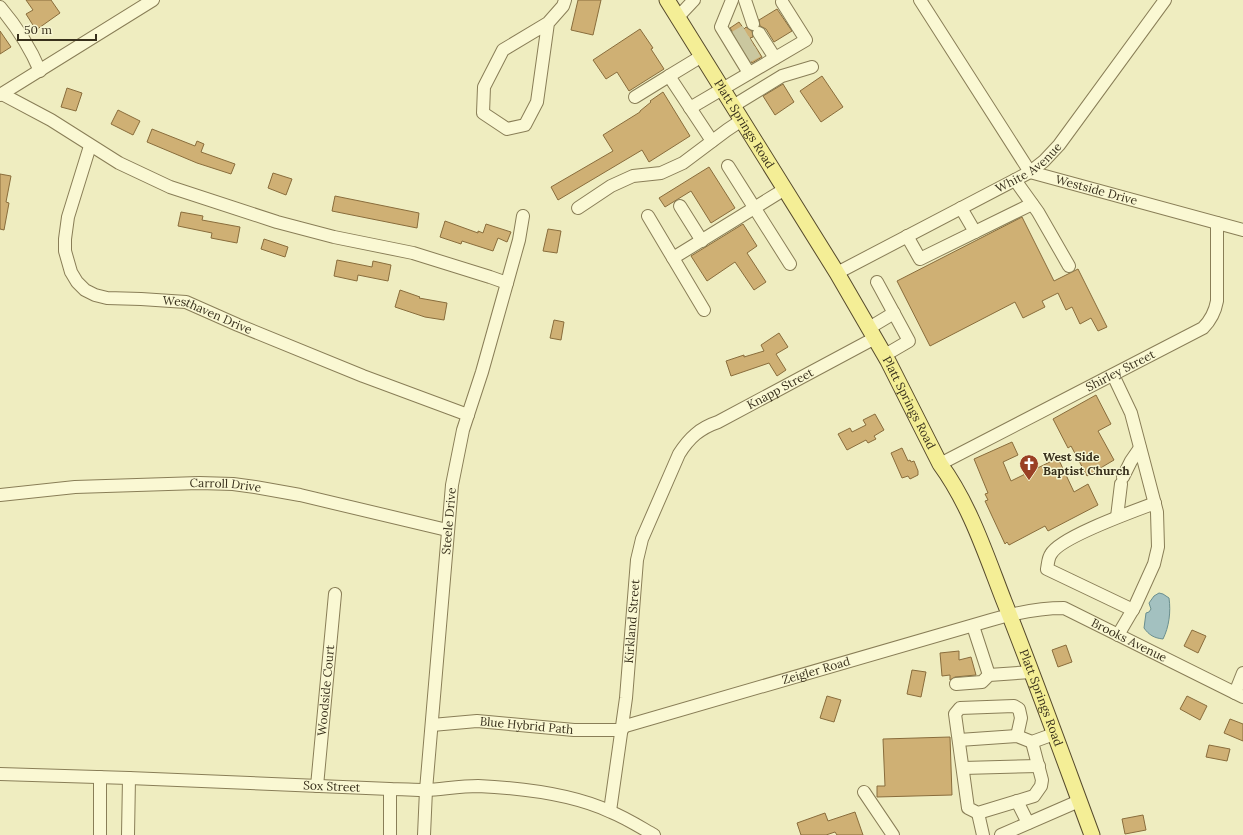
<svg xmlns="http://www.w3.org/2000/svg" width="1243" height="835" viewBox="0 0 1243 835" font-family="Lora,serif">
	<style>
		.water { fill: #a3c1c0; stroke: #6a8f8f }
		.building { fill: #cfb074; stroke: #896d3c }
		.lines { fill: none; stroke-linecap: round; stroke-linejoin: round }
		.minor-tunnel { stroke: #cac79f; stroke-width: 12; stroke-dasharray: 12 6; stroke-linecap: butt }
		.minor-casing { stroke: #897e57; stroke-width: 14 }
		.major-casing { stroke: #564a2c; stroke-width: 17 }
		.minor { stroke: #faf8d3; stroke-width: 12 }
		.major { stroke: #f4ee96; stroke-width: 15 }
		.labels { text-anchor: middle; stroke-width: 3; stroke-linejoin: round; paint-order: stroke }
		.street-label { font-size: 12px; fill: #38301c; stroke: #f6f5d0 }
		.poi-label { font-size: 12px; font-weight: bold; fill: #38301c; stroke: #f6f5d0; text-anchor: start }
	</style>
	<rect width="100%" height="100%" fill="#efedc0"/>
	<path class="water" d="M1159,593L1163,594L1169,598C1171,612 1169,627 1163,639C1154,638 1149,635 1144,628L1146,613L1149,612L1151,609L1149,603L1154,596Z"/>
	<path class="building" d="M26,0H51L60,13L36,30L26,14L33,10Z
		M578,0H601L593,35L571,30Z
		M777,9L792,31L774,42L766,29L760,26L759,20Z
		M739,22L744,29L746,27L752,31L753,37L750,38L762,57L752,63L730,28Z
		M640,29L653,48L651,49L664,69L629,91L617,72L606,79L593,60Z
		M0,31L11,47L0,54Z
		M822,76L843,107L821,122L800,91Z
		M783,84L794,102L775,115L763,96Z
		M67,88L82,93L76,111L61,107Z
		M663,92L690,136L649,162L642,150L558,200L551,187L613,151L603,135L640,112V111L651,102L650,101Z
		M118,110L140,121L133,135L111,124Z
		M152,129L195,146L197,141L204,144L201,152L235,164L231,174L197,163L147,142Z
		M709,167L735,208L711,223L691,191L665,207L659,198Z
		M273,173L292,179L286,195L268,188Z
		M0,174L11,176L6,202L9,203L4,230L0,229Z
		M335,196L419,213L417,228L332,211Z
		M181,212L203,216L202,220L240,227L237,243L211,238L212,233L178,226Z
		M1022,217L1054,281L1078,269L1107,327L1098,331L1091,318L1080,324L1072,307L1066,310L1058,293L1042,301L1045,307L1023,318L1015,302L930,346L897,281Z
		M445,221L478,233V231L483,233L486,224L511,232L507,242L498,238L493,251L462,241L461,244L440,237Z
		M743,224L757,246L747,253L766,282L754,290L735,262L707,281L691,256Z
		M548,229L561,231L557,253L543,251Z
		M264,239L288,247L285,257L261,249Z
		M337,260L372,267L373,261L391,265L388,281L358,275L357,281L334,276Z
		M400,290L420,297L419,298L447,303L444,320L425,317L395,307Z
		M554,320L564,322L561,340L550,338Z
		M779,333L788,347L776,354L786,370L777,376L769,363L731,376L726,361L744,355V357L764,351L761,345Z
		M1096,395L1111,424L1098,431L1114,460L1087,476L1071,446L1068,448L1053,419Z
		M875,414L884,430L874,436L876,439L868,443L866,440L847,450L838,434L850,428L852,432L866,425L863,420Z
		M1012,442L1018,455L1003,462L1011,481L1058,458L1074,492L1088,484L1098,505L1048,531L1045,526L1009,545L1007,542L1005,544L985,501L988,500L985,494L988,493L974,459Z
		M902,448L908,461L910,460L911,462L914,461L918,471V475L910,479L908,476L902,478L891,453Z
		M1192,630L1206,636L1198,653L1184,646Z
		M1066,645L1072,662L1058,667L1052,650Z
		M959,651V660L971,657L976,675L955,677L950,680V675L942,676L940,653Z
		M912,670L926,672L921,697L907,694Z
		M827,696L841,700L834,722L820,718Z
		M1187,696L1207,706L1200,720L1180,709Z
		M1230,719L1243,724V741L1224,733Z
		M950,737L952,795L877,797V786H885L883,739Z
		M1209,745L1230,749L1227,761L1206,757Z
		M855,812L863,835H837L835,832L826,835H801L797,823L825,813L828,821Z
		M1143,815L1146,830L1125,834L1122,819Z"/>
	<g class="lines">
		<path class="minor-tunnel" d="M735,37L754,26
			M741,47L752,41
			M747,57L758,51"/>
		<defs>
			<g id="minor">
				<path d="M732,0L721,27L749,73"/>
				<path d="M745,0L753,24"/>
				<path id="s1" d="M920,0L1030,172L1243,230"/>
				<path d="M0,7C17,27 30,47 40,71"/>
				<path d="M677,18L694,0"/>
				<path d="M548,23L537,102L525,125L507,129L483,113L484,87L503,50L548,23L563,6L565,0"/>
				<path d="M759,33L775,58"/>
				<path d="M702,56L669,76L712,141"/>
				<path d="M2,94L51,120L119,163L170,187L277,222L334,237L413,253L490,277L507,283"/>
				<path d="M0,95L153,0"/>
				<path d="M635,97L669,76"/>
				<path d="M733,106L782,76L812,67"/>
				<path d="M690,108L806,40L782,2"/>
				<path id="s2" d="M90,146L68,217L65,239V251L71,272L77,282L85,290L95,295L107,298L141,299L186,302L238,325L363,376L468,415"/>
				<path d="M728,166L790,264"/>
				<path d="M1015,180L1038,212L1069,266"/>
				<path d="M680,206L702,241"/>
				<path d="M578,208L611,186L633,176L661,173L683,163L727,130L742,120"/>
				<path d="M961,208L975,232"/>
				<path d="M648,216L673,258"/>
				<path d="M907,236L920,259L1032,204"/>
				<path id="s3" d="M837,273L1030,172L1044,161L1059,145L1165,0"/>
				<path d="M877,282L909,341L885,355"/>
				<path d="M704,310L673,258L785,189"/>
				<path d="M869,328L894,313"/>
				<path d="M1113,375L1131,413L1145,466L1157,512L1158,547L1154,564L1135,606L1118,635"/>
				<path id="s4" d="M940,464L1203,328C1211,320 1215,312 1217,301V223"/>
				<path d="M1123,477L1131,461L1140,448"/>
				<path id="s5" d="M0,495L75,487L199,483L233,484L255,487L300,495L447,530"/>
				<path d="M1117,517L1121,484"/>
				<path d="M1133,610L1047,569C1048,564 1048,558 1051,554C1060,537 1134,511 1155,503"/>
				<path d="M973,626L989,675"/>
				<path d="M956,684L982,682L989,675L1031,672"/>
				<path d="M1235,693L1243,673"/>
				<path id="s6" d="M432,725L477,721L574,730H622"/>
				<path id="s7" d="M622,727L991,620C1015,613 1039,608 1064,608L1243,697"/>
				<path d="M1017,736L1021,718L1019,709L1014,706L960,708L955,714L968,808L978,813L1034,796L1041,786L1042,780L1032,742"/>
				<path d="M959,740L1017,736L1032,742L1054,734"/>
				<path d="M963,768L1039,766"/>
				<path id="s8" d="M0,774L129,778L390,789C402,789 414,790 426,790C443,789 461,786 478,786C520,788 573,794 611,812C626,818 640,827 654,835"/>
				<path d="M100,777V835"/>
				<path id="s9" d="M317,786L335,594"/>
				<path d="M390,789V835"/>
				<path d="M864,792L893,835"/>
				<path d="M1017,801L1028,823"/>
				<path id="s10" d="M610,811L626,698L637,560L642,539L679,454C689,438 700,428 718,422L875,338"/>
				<path d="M978,813L983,835"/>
				<path d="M128,835L129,778"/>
				<path id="s11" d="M424,835L426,790L452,485L463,430L482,372L507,283L519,240L523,216"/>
				<path d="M1001,835L1079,801"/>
			</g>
			<g id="major">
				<path id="s12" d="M667,0L837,273L888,361L940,464C970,505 986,555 1004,601C1035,679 1063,757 1092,835"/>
			</g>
		</defs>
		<use href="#minor" class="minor-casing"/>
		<use href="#major" class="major-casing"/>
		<use href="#minor" class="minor"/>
		<use href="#major" class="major"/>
	</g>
	<defs>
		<symbol id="church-pin" viewBox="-11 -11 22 30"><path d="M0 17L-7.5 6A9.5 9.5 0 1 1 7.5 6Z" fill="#9a4025" stroke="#f6f5d0"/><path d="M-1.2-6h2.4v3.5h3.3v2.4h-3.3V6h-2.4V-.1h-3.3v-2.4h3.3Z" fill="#fff"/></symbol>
	</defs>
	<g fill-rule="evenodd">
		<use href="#church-pin" x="1018" y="453" width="22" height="30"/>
	</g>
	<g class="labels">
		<g class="street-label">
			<text dy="4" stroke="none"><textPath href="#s12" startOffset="146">Platt Springs Road</textPath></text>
			<text dy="4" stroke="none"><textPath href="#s3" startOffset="219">White Avenue</textPath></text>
			<text dy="4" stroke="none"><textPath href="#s1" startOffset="273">Westside Drive</textPath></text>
			<text dy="4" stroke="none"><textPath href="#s2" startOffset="280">Westhaven Drive</textPath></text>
			<text dy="4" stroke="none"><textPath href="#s4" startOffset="203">Shirley Street</textPath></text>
			<text dy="4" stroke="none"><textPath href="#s10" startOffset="489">Knapp Street</textPath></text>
			<text dy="4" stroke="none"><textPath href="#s12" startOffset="470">Platt Springs Road</textPath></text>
			<text dy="4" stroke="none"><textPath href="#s5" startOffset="226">Carroll Drive</textPath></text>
			<text dy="4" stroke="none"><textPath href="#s11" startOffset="315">Steele Drive</textPath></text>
			<text dy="4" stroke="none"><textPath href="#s10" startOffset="191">Kirkland Street</textPath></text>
			<text dy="4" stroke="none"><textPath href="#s7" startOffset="531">Brooks Avenue</textPath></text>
			<text dy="4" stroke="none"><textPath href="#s7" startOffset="202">Zeigler Road</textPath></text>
			<text dy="4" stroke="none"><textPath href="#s9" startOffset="96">Woodside Court</textPath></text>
			<text dy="4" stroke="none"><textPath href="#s12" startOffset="794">Platt Springs Road</textPath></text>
			<text dy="4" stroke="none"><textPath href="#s6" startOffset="95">Blue Hybrid Path</textPath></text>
			<text dy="4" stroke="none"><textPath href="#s8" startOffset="332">Sox Street</textPath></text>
		</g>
		<g class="poi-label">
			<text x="1043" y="461">West Side<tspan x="1043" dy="14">Baptist Church</tspan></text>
		</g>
	</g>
	<path d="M18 34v6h78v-6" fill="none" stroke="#38301c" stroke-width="2"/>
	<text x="24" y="34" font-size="12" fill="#38301c" stroke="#f6f5d0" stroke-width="3" paint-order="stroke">50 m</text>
</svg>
